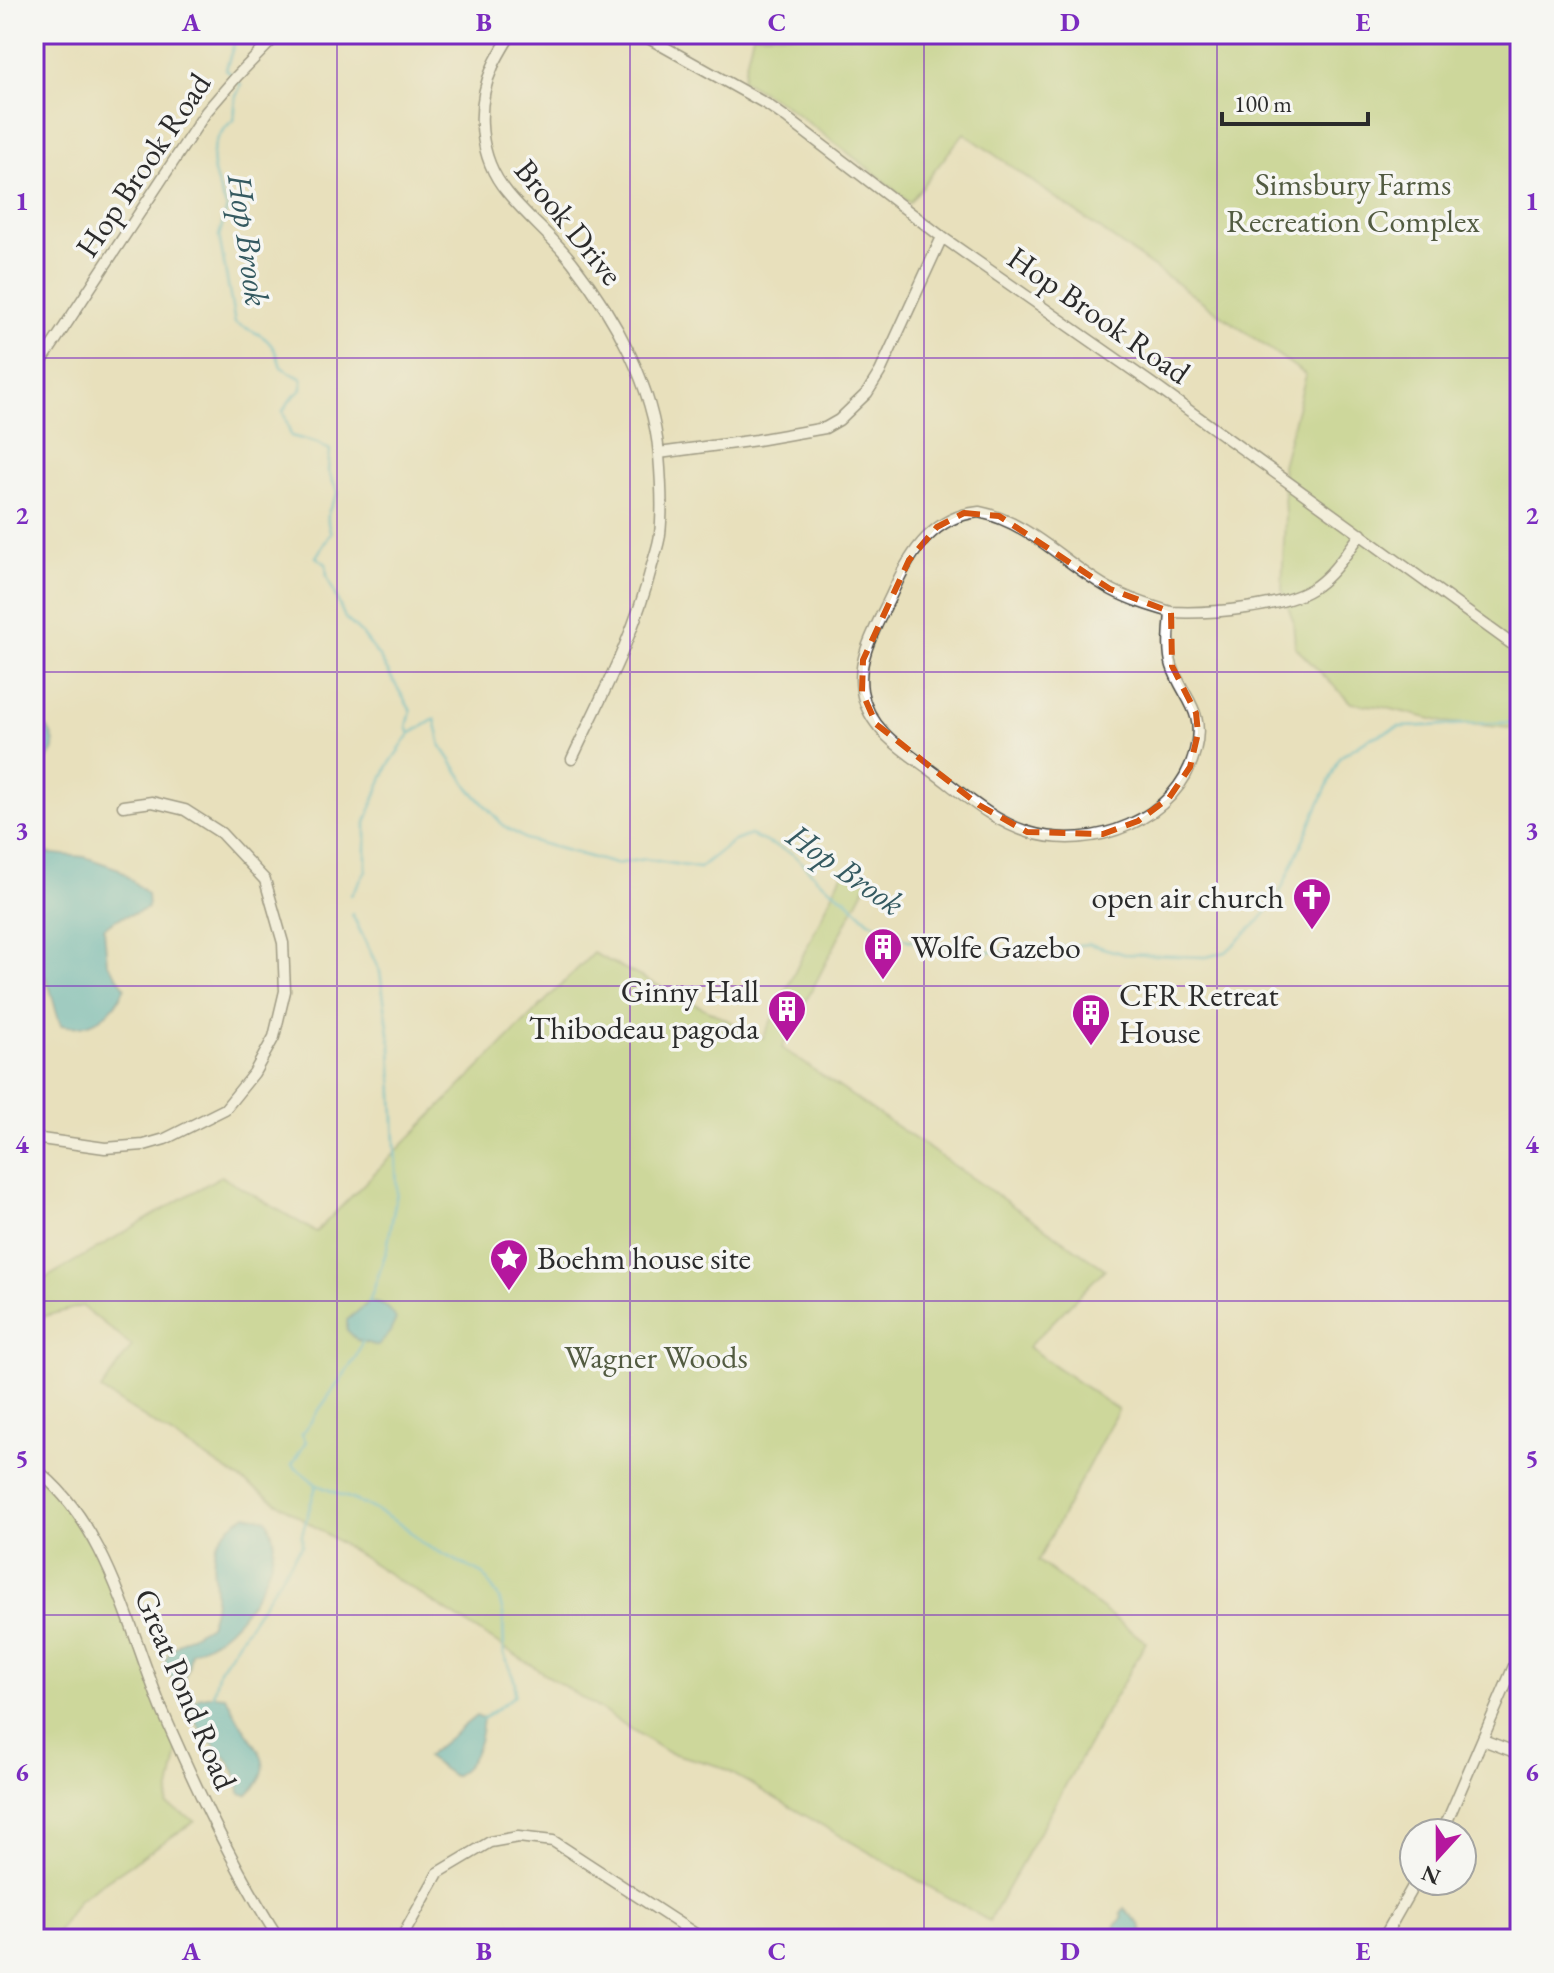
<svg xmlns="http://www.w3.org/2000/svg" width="1554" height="1973" viewBox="0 0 1554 1973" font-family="'EB Garamond',serif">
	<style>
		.green { fill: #adcc73; stroke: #6c7c4f; stroke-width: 2 }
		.water { fill: #48b2c6; stroke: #3a6e78; stroke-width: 2 }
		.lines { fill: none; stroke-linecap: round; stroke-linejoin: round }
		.stream { stroke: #48b2c6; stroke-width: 3 }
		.minor-casing { stroke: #474641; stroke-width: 13 }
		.minor { stroke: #fff; stroke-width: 10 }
		.marked { fill: none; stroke: #d5540f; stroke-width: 6; stroke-dasharray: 16 10; stroke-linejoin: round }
		.grid { fill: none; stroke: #7b2cbf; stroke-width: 2; stroke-opacity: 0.55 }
		.labels { text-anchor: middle; stroke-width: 7; stroke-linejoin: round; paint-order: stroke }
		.street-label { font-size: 32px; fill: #2b2b2b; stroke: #f6f6f2 }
		.park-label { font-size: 32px; fill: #525b41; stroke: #f6f6f2 }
		.poi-label { font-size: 32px; fill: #2b2b2b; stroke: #f6f6f2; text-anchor: start }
		.water-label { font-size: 34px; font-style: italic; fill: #355a61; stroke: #f6f6f2 }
		.neatline { fill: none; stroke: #7b2cbf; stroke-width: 3 }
		.grid-label { font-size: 26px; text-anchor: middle; font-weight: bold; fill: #7b2cbf }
	</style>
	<rect width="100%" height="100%" fill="#f6f6f2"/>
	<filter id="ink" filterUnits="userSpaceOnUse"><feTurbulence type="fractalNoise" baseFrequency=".0125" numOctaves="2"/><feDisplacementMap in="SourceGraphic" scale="16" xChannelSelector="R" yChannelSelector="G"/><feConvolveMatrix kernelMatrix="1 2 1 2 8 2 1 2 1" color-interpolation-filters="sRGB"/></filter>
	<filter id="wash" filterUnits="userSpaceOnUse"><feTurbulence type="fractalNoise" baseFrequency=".006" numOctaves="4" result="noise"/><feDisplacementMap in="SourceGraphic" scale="32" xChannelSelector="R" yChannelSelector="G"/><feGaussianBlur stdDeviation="1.8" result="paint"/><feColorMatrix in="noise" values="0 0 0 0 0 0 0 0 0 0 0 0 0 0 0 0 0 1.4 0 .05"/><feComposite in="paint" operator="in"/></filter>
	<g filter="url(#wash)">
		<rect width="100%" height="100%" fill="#e8e0bc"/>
		<path class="green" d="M753,34H1520V729L1444,722L1383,707L1351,703L1295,647L1293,620L1282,590L1285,514L1282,465L1306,375L964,133L909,203L877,175L785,105L742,80Z
			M844,870L868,881L782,1048L1105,1269L1028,1347L1118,1410L1038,1561L1146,1642L989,1921L719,1766L667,1752L101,1390L132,1346L82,1306L45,1316L34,1325V1285L221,1176L316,1232L593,953L763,1038Z
			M34,1468L85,1522L179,1747L167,1805L195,1821L79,1899L53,1939H34Z"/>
		<path class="water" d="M34,725L48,728C61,749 53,756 34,768Z
			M34,852L85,857L119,869L147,894L148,908C130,917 119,914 104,928L107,963L125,987C114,1014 91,1032 61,1025C52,1005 53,978 34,964Z
			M369,1302C382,1303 390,1307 396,1319L390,1332L378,1346L357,1340L347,1330V1320Z
			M246,1515L267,1519C270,1527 274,1535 274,1543C272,1577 245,1618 218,1638C210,1644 200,1648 191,1652L188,1669L183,1680L174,1682L164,1664C169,1644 193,1635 209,1625C229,1577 188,1551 246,1515Z
			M213,1695L225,1696C232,1705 235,1715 241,1724C259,1752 278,1766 247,1795L240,1793C237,1747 194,1745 192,1703L198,1698Z
			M476,1716L483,1719C481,1741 474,1766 453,1776L426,1757Z
			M1124,1908L1140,1925L1142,1931C1135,1942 1123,1939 1111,1939L1115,1925L1123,1918L1121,1914Z"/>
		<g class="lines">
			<path class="stream" d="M237,34L226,69L241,85L236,96L234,120C201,145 212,175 227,208L219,236L235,323C261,335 273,337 281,367L302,379V389L291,399L283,411L291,436L317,443L330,450L328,471L338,493C329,508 324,516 331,533L316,557L326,564L327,576L345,618L362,634L380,658L411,711L407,727L410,734L435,719L441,746L470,789L504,826L525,839L615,864L645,859L699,868L732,842L750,835L793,854L820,881L847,900L869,921L908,940L943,948L982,952L1020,951L1089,944L1124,954L1206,957L1226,952L1259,921L1277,899L1340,757L1368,739L1399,727L1520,722
				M351,895L366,871V823L378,789L388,766L410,734
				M352,914L380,972L391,1047L397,1192L387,1249L369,1303
				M362,1342L355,1359L302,1434L306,1442L292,1465L317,1485L368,1506L405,1527L423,1544L483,1574L499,1598L503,1614L504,1654L515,1682L514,1696L483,1719
				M213,1695L219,1670L302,1545V1534L316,1486"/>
		</g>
	</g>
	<g filter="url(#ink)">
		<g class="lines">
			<defs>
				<path id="minor" d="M511,34C505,44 498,55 493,66C475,106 478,158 507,192C527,217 553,237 573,263C615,317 653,385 659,455C661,479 663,509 660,534C659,545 654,557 651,569C634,636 601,697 572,759
					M641,34L768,105L788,119L942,237L1151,383L1520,650
					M34,373L206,112L237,76L278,34
					M659,453L757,440L825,428L839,420L867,393L880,372L942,237
					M979,512C1030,522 1067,566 1112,590C1131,600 1151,606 1171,612C1170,629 1167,650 1172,666C1183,699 1206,710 1195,751C1178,820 1092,852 1028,832C992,821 962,793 932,771C903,750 868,729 862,691C856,655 880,621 894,589C911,551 935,516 979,512Z
					M1171,612C1206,614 1288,608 1316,586C1335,572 1347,552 1361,534
					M34,1138L105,1148L144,1145L165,1139L225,1109L254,1073L274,1037L285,991L283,943L265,880L221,833L185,810L152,802L123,806
					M34,1468C108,1523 129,1631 163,1712C197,1790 233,1867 279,1939
					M1483,1740L1520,1754
					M1442,1833L1520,1652
					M401,1939L438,1873L490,1842L518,1837L553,1841L703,1939
					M1383,1939L1416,1881"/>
			</defs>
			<use href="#minor" class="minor-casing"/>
			<use href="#minor" class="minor"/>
		</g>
	</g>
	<path d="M0 0H1554V1973H0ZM964,513L999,516L1110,589L1171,612L1172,666L1196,713L1198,733L1190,767L1169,798L1138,821L1103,834L1027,832L979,805L876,724L862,692L863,660L909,560L937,527Z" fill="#e8e0bc" fill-opacity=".55" fill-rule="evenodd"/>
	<path class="marked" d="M964,513L999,516L1110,589L1171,612L1172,666L1196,713L1198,733L1190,767L1169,798L1138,821L1103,834L1027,832L979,805L876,724L862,692L863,660L909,560L937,527Z"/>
	<path class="grid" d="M337,34V1939M630,34V1939M924,34V1939M1217,34V1939M34,358H1520M34,672H1520M34,986H1520M34,1301H1520M34,1615H1520"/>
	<defs>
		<symbol id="church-pin" viewBox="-11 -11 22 30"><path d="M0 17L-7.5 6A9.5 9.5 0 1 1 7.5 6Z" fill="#b5179e" stroke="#f6f6f2"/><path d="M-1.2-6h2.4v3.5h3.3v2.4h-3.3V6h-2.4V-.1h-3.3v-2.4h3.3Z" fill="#fff"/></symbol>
		<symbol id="building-pin" viewBox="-11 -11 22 30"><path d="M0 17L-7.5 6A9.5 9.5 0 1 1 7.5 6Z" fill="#b5179e" stroke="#f6f6f2"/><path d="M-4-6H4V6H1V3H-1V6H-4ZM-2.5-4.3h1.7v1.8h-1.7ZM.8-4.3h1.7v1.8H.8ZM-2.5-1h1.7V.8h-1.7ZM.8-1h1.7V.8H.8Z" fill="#fff"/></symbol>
		<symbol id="sight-pin" viewBox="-11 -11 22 30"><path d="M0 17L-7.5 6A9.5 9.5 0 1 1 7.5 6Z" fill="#b5179e" stroke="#f6f6f2"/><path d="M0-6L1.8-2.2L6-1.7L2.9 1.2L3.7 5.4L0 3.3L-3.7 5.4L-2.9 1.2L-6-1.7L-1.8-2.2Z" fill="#fff"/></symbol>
	</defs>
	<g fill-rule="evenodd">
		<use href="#church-pin" x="1290" y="875" width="44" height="60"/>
		<use href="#building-pin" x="861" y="925" width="44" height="60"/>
		<use href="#building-pin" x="765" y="987" width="44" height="60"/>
		<use href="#building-pin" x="1069" y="991" width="44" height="60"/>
		<use href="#sight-pin" x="487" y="1236" width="44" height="60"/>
	</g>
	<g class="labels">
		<g class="street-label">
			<text transform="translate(143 165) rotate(-56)" y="11">Hop Brook Road</text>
			<text transform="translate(569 222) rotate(51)" y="11">Brook Drive</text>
			<text transform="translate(1099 315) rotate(35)" y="11">Hop Brook Road</text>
			<text transform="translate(186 1689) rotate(67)" y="11">Great Pond Road</text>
		</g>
		<g class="park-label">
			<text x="1353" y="195">Simsbury Farms<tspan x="1353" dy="37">Recreation Complex</tspan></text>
			<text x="656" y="1368">Wagner Woods</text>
		</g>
		<g class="poi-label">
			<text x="1284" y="908" text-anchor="end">open air church</text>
			<text x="911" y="958">Wolfe Gazebo</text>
			<text x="759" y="1002" text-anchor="end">Ginny Hall<tspan x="759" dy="37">Thibodeau pagoda</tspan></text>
			<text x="1119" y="1006">CFR Retreat<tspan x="1119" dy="37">House</tspan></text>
			<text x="537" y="1269">Boehm house site</text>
		</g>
		<g class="water-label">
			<text transform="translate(249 240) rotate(82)" y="12">Hop Brook</text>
			<text transform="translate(846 869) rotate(35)" y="12">Hop Brook</text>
		</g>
	</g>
	<rect width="1554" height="1973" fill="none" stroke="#f6f6f2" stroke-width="88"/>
	<g transform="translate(1438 1857) rotate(201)"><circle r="38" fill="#f6f6f2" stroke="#a5a5a2" stroke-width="2"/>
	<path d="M0-6L14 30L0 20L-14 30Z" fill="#b5179e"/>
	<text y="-12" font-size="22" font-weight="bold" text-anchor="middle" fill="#2b2b2b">N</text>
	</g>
	<path d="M1222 112v12h146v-12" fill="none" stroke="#2b2b2b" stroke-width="4"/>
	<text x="1234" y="112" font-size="24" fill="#2b2b2b" stroke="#f6f6f2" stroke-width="6" paint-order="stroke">100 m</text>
	<rect x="44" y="44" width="1466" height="1885" class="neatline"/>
	<g class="grid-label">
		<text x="191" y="31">A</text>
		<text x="484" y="31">B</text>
		<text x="777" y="31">C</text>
		<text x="1070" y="31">D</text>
		<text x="1363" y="31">E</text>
		<text x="22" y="210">1</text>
		<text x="1532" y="210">1</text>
		<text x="22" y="524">2</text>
		<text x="1532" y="524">2</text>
		<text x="22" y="839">3</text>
		<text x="1532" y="839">3</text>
		<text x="22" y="1153">4</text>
		<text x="1532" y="1153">4</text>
		<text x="22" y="1467">5</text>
		<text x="1532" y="1467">5</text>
		<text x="22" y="1781">6</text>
		<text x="1532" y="1781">6</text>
		<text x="191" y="1960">A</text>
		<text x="484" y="1960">B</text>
		<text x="777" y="1960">C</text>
		<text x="1070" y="1960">D</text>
		<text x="1363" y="1960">E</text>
	</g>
</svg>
